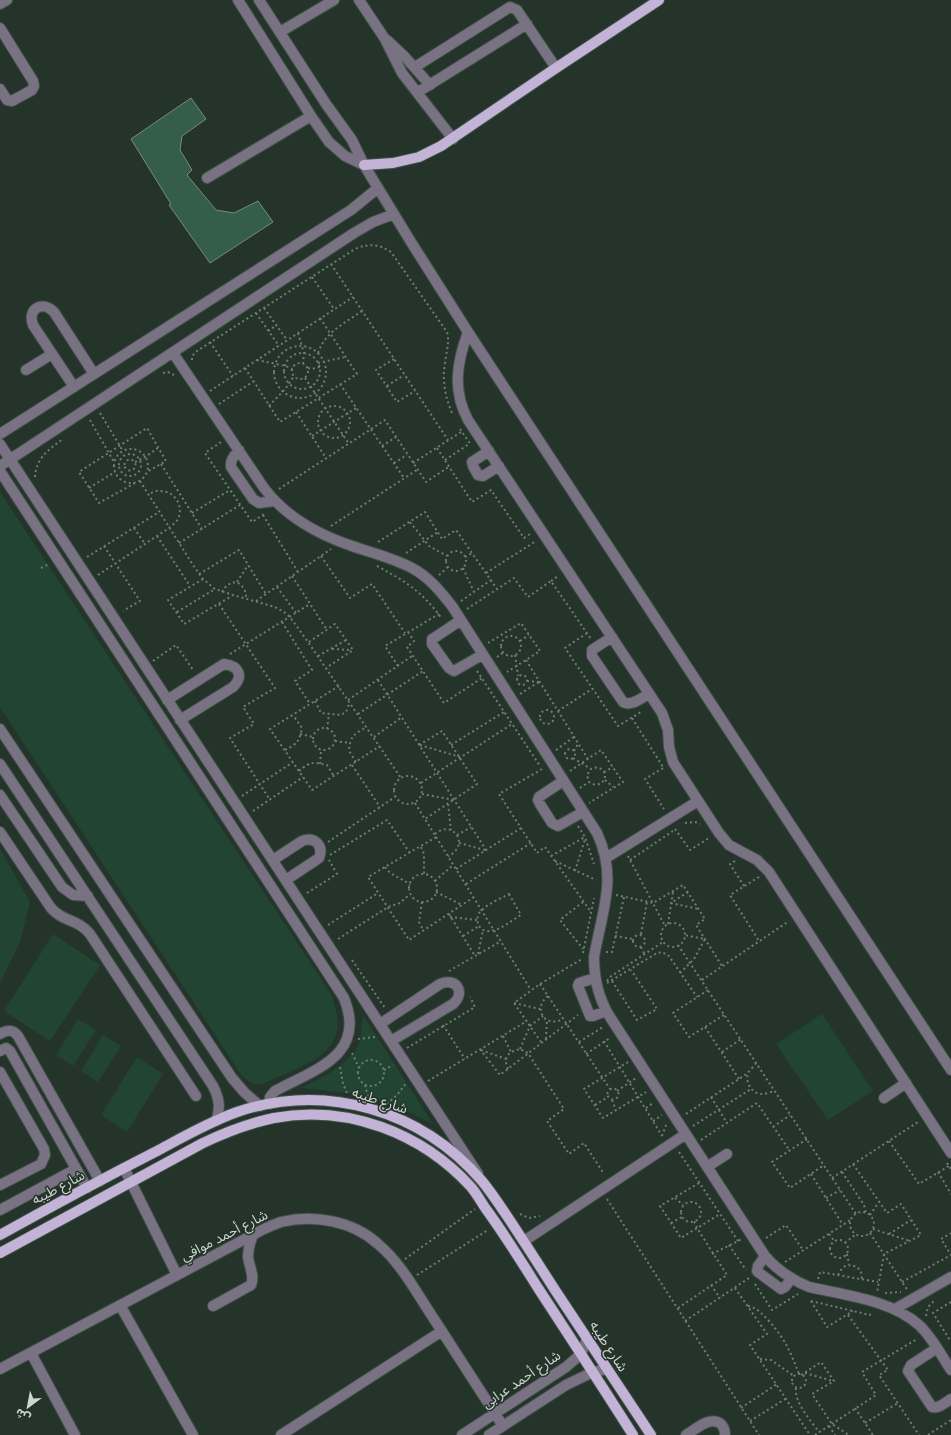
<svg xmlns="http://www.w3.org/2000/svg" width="951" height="1435" viewBox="0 0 951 1435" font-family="Lora,'Noto Sans Arabic',serif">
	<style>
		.green { fill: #224432 }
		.building { fill: #345e47; stroke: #7a8a80 }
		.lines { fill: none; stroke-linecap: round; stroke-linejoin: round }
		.minor-casing { stroke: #435149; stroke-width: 12 }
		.major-casing { stroke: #435149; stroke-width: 12 }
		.path { stroke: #707c74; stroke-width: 2; stroke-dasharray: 2 3; stroke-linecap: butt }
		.minor { stroke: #797283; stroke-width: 10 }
		.major { stroke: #c3b4d7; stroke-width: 10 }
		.labels { text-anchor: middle; stroke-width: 3; stroke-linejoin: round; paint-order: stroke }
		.street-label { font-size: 14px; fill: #ced6d1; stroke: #25342b }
	</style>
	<rect width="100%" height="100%" fill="#25342b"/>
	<path class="green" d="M0,492L331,994C336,1010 342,1025 333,1041C324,1059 296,1069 278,1077C273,1079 266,1083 261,1084C252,1085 248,1081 242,1076L0,707Z
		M0,849L30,902L20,942L0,983Z
		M53,934L100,965L50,1041L4,1011Z
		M822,1014L873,1091L828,1120L776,1044Z
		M363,1015L433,1124L388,1102L357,1094L301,1088C321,1078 346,1067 358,1046C361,1039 362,1023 363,1015Z
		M78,1019L96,1030L73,1066L56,1055Z
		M103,1035L121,1046L98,1082L81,1071Z
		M137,1057L163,1074L127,1132L101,1115Z"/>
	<path class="building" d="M191,98L206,119L182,136L180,150L192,170L187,175L216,210L234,213L258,201L273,222L210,263L169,205L171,204L131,139Z"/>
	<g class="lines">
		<defs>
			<path id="minor" d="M238,0L311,116L329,142L345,156L364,165
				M259,0L326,104L352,140L364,165L411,242L468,332L951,1070
				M359,0L385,39L402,73L453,139
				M0,4L7,0
				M0,28L33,81L34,86L32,90L12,101L7,100L0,89
				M280,32L334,0
				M387,40L405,57L430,85
				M415,67L510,7L517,10L556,68
				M418,92L527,24
				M207,178L311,116
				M468,332C457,362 452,390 468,420L662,713L668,730L669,747L673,762L719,833L729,845L757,860L769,872L951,1153
				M173,353L264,488C285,516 319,535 352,546C372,553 393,558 412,568C429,577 441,592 452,606L597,833C618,878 602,911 594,957C594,979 598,998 610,1017L765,1256C778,1271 792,1280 809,1287C845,1295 891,1300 919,1325C932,1337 941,1355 951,1370
				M26,370L52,354
				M74,387L33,325C27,309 42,300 54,312L94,374
				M0,434L351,210L378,188
				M0,444L478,1174
				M239,450C235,455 230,459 231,467L253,499L259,503L274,501
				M489,451L472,462L473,466L478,475L483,476L499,466
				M0,466L354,233L373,222L394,214
				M0,471L344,998C367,1055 316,1069 275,1091L270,1097L269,1104
				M461,620L434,638L432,639V644L449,668L454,671L482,655
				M612,637L592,650V656L623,702C631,707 641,698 649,694
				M167,700L224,664C239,666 244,676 233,687L180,720
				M0,729L232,1078L245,1093L260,1106
				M0,764L213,1086C219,1098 221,1108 216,1121
				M563,781L539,797L538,800L540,804L552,823L558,826L583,812
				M0,795L62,887L73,895L88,896
				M0,832L51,908C64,923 77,918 90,934L196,1096
				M606,858L698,801
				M273,860L302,841C314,836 324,845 319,858L286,880
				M595,978L579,983L578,986L590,1016H593L606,1011
				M380,1024L440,984C456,977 466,992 453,1004L391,1041
				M0,1034C7,1030 13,1029 18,1036L100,1181
				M0,1051L6,1048L10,1051L87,1188
				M0,1072L44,1149L45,1155L41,1164L0,1185
				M884,1098L906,1083
				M707,1167L727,1154
				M124,1168L177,1275
				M0,1210L76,1169
				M524,1241L686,1134
				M765,1256L758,1266L757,1271L758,1272L781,1289L785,1287L791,1279
				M120,1305L193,1435
				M213,1306L251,1285C255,1276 249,1266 248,1257C248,1249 250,1242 253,1235
				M895,1309L951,1277
				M937,1348L911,1365L908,1371L932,1407C938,1409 945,1403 951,1399
				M31,1353L75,1435
				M0,1369L262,1230C268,1227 275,1224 281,1222C314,1214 353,1221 378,1244C402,1264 417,1294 434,1319C457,1355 480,1390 503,1426
				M281,1435L442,1331
				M462,1435L566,1367L581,1354L587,1339
				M489,1435L566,1385L593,1372L607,1369
				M686,1435C695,1430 710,1415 721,1424C724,1427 725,1430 725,1435"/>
			<path id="major" d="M364,165L393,163L419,157L441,146L556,68L659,0
				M0,1235C52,1206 104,1178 157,1151C183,1137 209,1122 237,1112C326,1082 421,1110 482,1181C491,1192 499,1204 507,1216C523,1240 539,1265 555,1290C587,1338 619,1387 651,1435
				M0,1253L203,1143C226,1132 250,1123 274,1118C347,1104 422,1133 471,1187C477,1194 481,1202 486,1209C505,1235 521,1261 538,1288C570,1337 602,1386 633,1435"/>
		</defs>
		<use href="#minor" class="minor-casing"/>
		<use href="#major" class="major-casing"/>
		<path class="path" d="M331,264L448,440
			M312,277L334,309
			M264,308L287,340
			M256,313L279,346
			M268,331L277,325
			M298,333L304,353L303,363
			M210,342L233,376
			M274 372a26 26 0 1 1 52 0a26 26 0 1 1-52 0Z
			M284 371a18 18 0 1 1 36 0a18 18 0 1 1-36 0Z
			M318,353C325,332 345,323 362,311
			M394,359L376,370L397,402L415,391
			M192,360V356L197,351L355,249C369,243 379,244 391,252L447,332C450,343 446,352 445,363C442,381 445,396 452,413
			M257,360C264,362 288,365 292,369
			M292 371a8 8 0 1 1 16 0a8 8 0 1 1-16 0Z
			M318,363L345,357
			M245,368L280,422L357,374L320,318
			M308,368L312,369L320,367
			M163,373L168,372L174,375
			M305,378L349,444
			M340,384L404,478
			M387,386L404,375
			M210,391L353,297
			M219,404L254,381
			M269,406L286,388L294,376
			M318 422a16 16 0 1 1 32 0a16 16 0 1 1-32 0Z
			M296,412L326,458
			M100,413L123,451
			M90,420L114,462
			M460,429L471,445
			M312,436L356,408
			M221,442L205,453L252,522L266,513
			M382,446L396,437
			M437,448L472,502L491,490L524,538L530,534
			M114 466a17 17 0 1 1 34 0a17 17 0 1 1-34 0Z
			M119 465a11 11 0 1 1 22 0a11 11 0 1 1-22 0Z
			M124.5 465a5.5 5.5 0 1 1 11 0a5.5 5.5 0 1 1-11 0Z
			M445,460L469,444
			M135,462L145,457L158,448
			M394,463L407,455
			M413,463L461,432
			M161,464L202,529
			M35,477C36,458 49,449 63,439
			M140,481L193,565L203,579L215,589L233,595L275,607L284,612L290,617L308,642L401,778
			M135,483L99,503L79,472L147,428L166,461L147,472
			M89,488L115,472
			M279,489L385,420L426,482L450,466
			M192,513L230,490
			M263,515L298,572
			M410,522L429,546L447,556
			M331,526L417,470
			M134,528L145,544
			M157,536L190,586
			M378,542L425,512L442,539L456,530L497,589
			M179,543L240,505
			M104,546L140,601L123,611
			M446 561a10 10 0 1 1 20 0a10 10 0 1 1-20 0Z
			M406,553L438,532
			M321,556L350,598L372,584L405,633
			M87,557L159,512
			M465,557L472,553
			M377,566C405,581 423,592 442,619
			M41,568L49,564
			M463,568L474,592
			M486,573L536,541
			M199,574L239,550L266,594
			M98,575L169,528C172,525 176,523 178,519C184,506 175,491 160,491C156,490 152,493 148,494
			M439,575L448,567
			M292,576L327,630
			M203,579L168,600L184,624L232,596
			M551,581L558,576
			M237,582L248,565
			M277,587L296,613
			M222,592C226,585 229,583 237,582C244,587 246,591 246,598
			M256,601L331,549
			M461,601L491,580
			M219,604L275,688L243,707L254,724L230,738L270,800
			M467,609L514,578L528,597L551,581L591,639
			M177,612L215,589
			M282,622L312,670L295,681L310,704
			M408,632L414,641L407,647L444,703L482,678
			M587,633L565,648L618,726L641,712
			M501 646a10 10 0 1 1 20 0a10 10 0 1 1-20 0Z
			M520,641L529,635
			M309,642L335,624L353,650L326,668
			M488,643L521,623L540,651L507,672
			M332,649L351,650
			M230,654L310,604
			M515,655L518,676
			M318,656L346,640
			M497,657L504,652
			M526,660L588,759
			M153,661L176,645L193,670
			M398,666L385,646L439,614
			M477,671L540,766
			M517 680a5 5 0 1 1 10 0a5 5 0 1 1-10 0Z
			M378,680L486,850
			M527,681L539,682
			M339,686L270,729L312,790L380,746
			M520,694L539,682
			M348,700L412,656
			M315,701L321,713L341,715L346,712L350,702
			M540 717a7 7 0 1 1 14 0a7 7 0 1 1-14 0Z
			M558,711L592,689
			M358,714L423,671
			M632,718L663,767
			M313 739a11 11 0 1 1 22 0a11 11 0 1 1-22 0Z
			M327,729L329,714
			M300,734L313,737
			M374,737L402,717
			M335,741L350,743
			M419,745L442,731L477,784L425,819
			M420,745L460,757
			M451,745L504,712
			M565 754a5 5 0 1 1 10 0a5 5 0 1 1-10 0Z
			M285,750C298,743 299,742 302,728L293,715
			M556,750L574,737
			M574,751L578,744
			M573,758L591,769C605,762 612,783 595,785L589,782L587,775L591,769
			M356,762L349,751C350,736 354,734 367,727
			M320,764L321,750
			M352,765L380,807
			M663,768L645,779L664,809
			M542,769L499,794L537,853L545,847L591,912
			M299,771C311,761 312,762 327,765L334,776
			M570,771L601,750L623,782L589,803
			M604,772L613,767
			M394 790a14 14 0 1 1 28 0a14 14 0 1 1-28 0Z
			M605,780L613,787
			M421,783L512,724
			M580,788L589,782
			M422,794L454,800
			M242,796L293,762
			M415,803L531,990
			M448,804L451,830
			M253,811L303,777
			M685,823L695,822L700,824
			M578,826L585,837L594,864
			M675,829L690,850L709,838
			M435,834C453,818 471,846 448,856
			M457,835L471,827
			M436,837L368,877L409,940L474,897
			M328,842L395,797
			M459,843L485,850
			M421,847L424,854V875
			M330,855L387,820L410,853
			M551,856L585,837
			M628,856L665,926
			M630,860L673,831
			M555,861L596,880
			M735,861L730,864L744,886
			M385,867C392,877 401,877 410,885
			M456,869L521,828
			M575,871L585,839
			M409 888a14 14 0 1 1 28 0a14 14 0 1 1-28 0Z
			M759,877L730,895L759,941
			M435,881L453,865
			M466,884L531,843
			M436,892L462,905
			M688,892L671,903L698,909
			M307,893L337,874L329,860
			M509,894L521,915C512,920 501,930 490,931C478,933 473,917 482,910C489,903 500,899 509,894Z
			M616,895L653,903L683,885L705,919L696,925L722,966
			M422,902L419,922L423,930
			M583,902L560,920L583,949
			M449,914L475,956
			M450,917L477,920
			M661 935a12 12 0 1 1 24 0a12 12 0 1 1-24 0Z
			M668,924L673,892
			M328,925L378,893
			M641,934L647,902
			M633 941a6 6 0 1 1 12 0a6 6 0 1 1-12 0Z
			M463,936L479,926
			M615,936L633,939
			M338,939L388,907L400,903L410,894
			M678,945L856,1214
			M641,947L645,955
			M606,952H612L624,897
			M583,953L594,898
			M478,954L483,930
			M352,960L385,1008
			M449,971L501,941
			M680,973L694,959L705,939L684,935
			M702,980L789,921
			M607,981L610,977L663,942
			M612,981L637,1020L657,1009L631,970
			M607,983L657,953L662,952L669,956L697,997
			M540,984L610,1089
			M708,990L673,1013L689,1037L724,1015
			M548,996C532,1008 545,1029 563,1019
			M514,1003L540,1009
			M443,1025L465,1059
			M705,1027L739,1079
			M503,1036L511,1052
			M358,1039L375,1037
			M546,1039L547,1020
			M604,1041L662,1136
			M541,1042L514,1003L540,984L582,959
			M579,1042L603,1027
			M407,1048L475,1007L470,997
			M480,1049L500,1075L578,1015
			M520,1049L530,1026L543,1016
			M481,1050L506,1059
			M722,1052L741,1039
			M352,1053L359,1068
			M586,1054L610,1038
			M358 1073a13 13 0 1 1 26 0a13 13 0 1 1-26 0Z
			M628,1062L584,1089L603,1118L646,1092
			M756,1063C754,1066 750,1070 748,1073C745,1083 752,1094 762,1094C766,1094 771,1092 775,1091
			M340,1067L343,1084L347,1093
			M508,1069C505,1062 505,1057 511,1052L520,1049L528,1053L564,1109L547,1121L569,1154L584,1143L604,1174
			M384,1070L393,1065
			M428,1081L527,1021
			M365,1085L368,1097
			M607.5 1094a5.5 5.5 0 1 1 11 0a5.5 5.5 0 1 1-11 0Z
			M617,1091L636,1078
			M711,1097L727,1123
			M612,1100L616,1110
			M387,1104L397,1095L407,1082
			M595,1105L608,1097
			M646,1108L653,1103
			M686,1114L748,1073
			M653,1121L662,1115
			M693,1126L751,1089
			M773,1127L790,1115
			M662,1136L666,1125
			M807,1139L772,1162L790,1188L824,1165
			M701,1140L757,1103L790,1151
			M889,1141L919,1184L949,1166
			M679,1152L738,1241
			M947,1163L951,1169
			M853,1164L887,1213L901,1204L921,1235L884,1254L877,1293
			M842,1172L864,1205L866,1213
			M938,1172L951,1194
			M811,1174L843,1225
			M832,1178L918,1122
			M699,1183L660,1206L681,1238L720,1214
			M675,1198L683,1205
			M826,1198L840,1190
			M607,1199L759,1435
			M681 1212a10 10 0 1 1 20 0a10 10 0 1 1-20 0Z
			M850 1224a12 12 0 1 1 24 0a12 12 0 1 1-24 0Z
			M520,1214L529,1218L540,1216
			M870,1215L879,1202
			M671,1223L682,1217
			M873,1229L910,1241
			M870,1233L908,1291
			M829,1234L835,1242
			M889,1234L911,1220
			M766,1238L786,1225L803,1250
			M830 1249a9 9 0 1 1 18 0a9 9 0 1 1-18 0Z
			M845,1243L856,1234
			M729,1245L746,1270
			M712,1254L742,1239
			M847,1254L849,1264
			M405,1259L475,1209
			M785,1262L852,1219
			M417,1275L488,1230
			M838,1275L842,1268C849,1263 855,1265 861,1271L862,1280
			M818,1279L820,1272L878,1282
			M902,1282L951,1255L941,1239L951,1233
			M755,1284L772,1310L798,1294
			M711,1285L720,1298
			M735,1288L767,1334L750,1345L810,1435
			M885,1293L901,1292
			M811,1301L870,1315L871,1312
			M811,1301L827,1327L853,1311
			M951,1302L933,1313L951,1342
			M748,1306C758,1308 763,1315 770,1322C786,1341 790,1351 799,1374
			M678,1308L727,1275L697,1228L694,1221
			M848,1315L888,1370L879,1375L919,1435
			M926,1316L928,1307L935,1300
			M685,1321L749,1278
			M760,1359L771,1360L794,1376
			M805,1373L833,1381
			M792 1381a7 7 0 1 1 14 0a7 7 0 1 1-14 0Z
			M801,1375L821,1362L834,1381L812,1394L832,1424L849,1435
			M796,1388C794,1402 811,1421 819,1432
			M741,1408L777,1384
			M855,1408L873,1435
			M750,1421L787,1398
			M865,1423L898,1403
			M829,1426L835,1435
			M815,1435L876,1395L862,1372L917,1339
			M928,1435L951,1420"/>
		<use href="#minor" class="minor"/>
		<use href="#major" class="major"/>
	</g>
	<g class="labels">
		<g class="street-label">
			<text transform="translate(380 1100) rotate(18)" y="5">شارع طيبه</text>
			<text transform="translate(58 1187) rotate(-28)" y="5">شارع طيبه</text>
			<text transform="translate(224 1235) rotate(-27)" y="5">شارع أحمد موافي</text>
			<text transform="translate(609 1346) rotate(57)" y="5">شارع طيبه</text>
			<text transform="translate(521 1379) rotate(-34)" y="5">شارع أحمد عرابى</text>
		</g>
	</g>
	<g transform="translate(28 1407) rotate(212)" stroke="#25342b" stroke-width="3" paint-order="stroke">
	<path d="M0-3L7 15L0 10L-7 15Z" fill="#ced6d1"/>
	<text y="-6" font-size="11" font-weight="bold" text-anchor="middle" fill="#ced6d1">ش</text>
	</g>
</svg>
